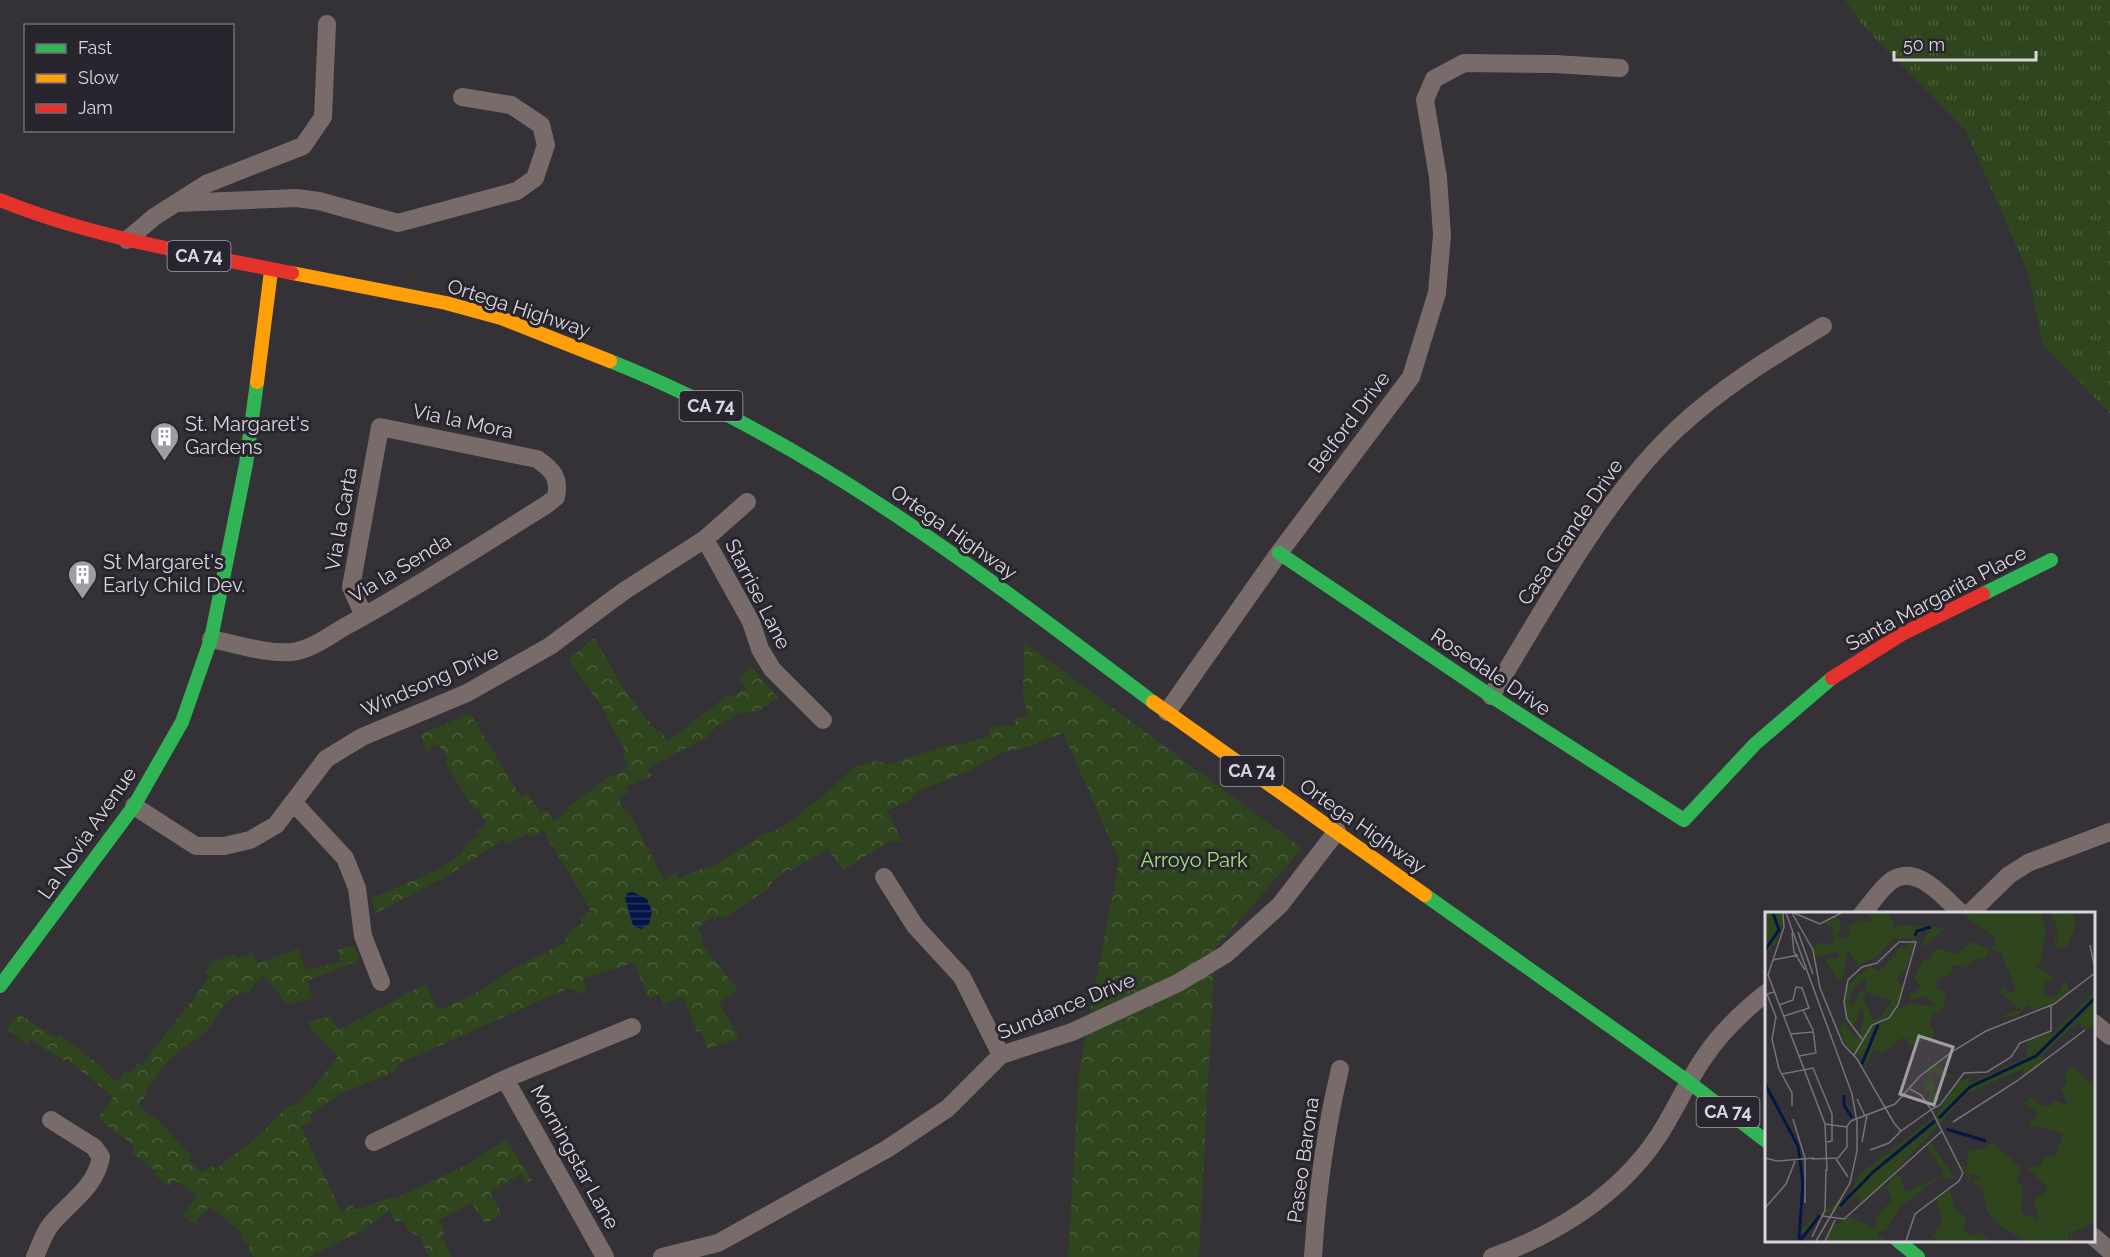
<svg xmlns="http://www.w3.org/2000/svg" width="2110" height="1257" viewBox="0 0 2110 1257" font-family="Raleway,sans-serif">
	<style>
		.grass { fill: url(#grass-tufts) }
		.park { fill: url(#park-crowns) }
		.water { fill: url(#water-rules) }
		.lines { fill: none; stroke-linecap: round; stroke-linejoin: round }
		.street { stroke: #796b6a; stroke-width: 18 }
		.fast { stroke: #30b455; stroke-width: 14 }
		.slow { stroke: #ff9f0a; stroke-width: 14 }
		.jam { stroke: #e5322d; stroke-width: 14 }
		.labels { text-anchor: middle; stroke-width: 6; stroke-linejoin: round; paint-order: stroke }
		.shield { fill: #29252f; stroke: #a4a2a9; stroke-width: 1.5 }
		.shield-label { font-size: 18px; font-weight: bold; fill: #d9d7dd }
		.street-label { font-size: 20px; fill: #d9d7dd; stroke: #29252f }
		.poi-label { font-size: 20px; fill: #d9d7dd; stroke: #29252f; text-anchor: start }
		.park-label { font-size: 20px; fill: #a2e473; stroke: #29252f }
		.inset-river { fill: none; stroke: #051646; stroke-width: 3 }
		.inset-road { fill: none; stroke: #767379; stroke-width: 1.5 }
		.view { fill: #9f9da3; fill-opacity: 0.15; stroke: #9f9da3; stroke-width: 3 }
		.inset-edge { fill: none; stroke: #d9d7dd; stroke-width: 3 }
	</style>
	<defs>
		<pattern id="grass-tufts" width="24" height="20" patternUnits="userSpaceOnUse" patternTransform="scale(1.5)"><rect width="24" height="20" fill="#2e451d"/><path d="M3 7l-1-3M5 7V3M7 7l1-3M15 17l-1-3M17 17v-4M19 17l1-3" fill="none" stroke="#4c5f3d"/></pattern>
		<pattern id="park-crowns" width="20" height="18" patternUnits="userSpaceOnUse" patternTransform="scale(1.5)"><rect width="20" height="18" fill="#2e451d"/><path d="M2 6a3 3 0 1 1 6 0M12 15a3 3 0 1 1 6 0" fill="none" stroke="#4c5f3d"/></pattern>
		<pattern id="water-rules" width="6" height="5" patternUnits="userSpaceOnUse" patternTransform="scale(1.5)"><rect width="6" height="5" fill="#051646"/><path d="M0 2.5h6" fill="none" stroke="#293760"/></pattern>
	</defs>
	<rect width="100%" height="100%" fill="#343137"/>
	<path class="grass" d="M1845,0H2110V413L2043,345L2028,273L1966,131L1865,28Z"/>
	<path class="park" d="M594,638L623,688L657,732L660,730L668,741L728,695L731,698L746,688L739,677L752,667L778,698L758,711L738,714L715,728L708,737L648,768L652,776L626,787L629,792L618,798L627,815L630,814L664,880L676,873L679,878L709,866L710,868L762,835L774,831L798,817L806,807L820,799L854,767L876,761L889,764L944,746L962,744L990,736L989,728L1016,724L1015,719L1028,715L1023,697L1024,642L1302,848L1215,949L1199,1257H1068L1079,1070L1119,860L1063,733L1028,747L1002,752L971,770L917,792L907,802L887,811L903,843L890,841L843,870L828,849L790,871L788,869L774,879L768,889L722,919L720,916L714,920L712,917L697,928L704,939L700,942L738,990L719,1003L740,1038L708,1049L701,1031L697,1032L683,997L663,1004L659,994L649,999L634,963L583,979L587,992L582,994L569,988L416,1056L400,1063L394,1072L342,1093L310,1115L312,1121L301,1126L341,1211L353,1205L356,1210L392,1197L394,1199L468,1164L506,1139L532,1180L526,1183L521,1174L490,1192L501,1213L485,1224L472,1203L439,1220L445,1232L441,1235L452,1257H429L420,1237L408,1231L402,1220L396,1223L389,1211L360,1232L309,1257H255L247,1251L250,1246L240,1238L243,1233L209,1207L195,1223L182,1215L197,1195L174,1180L169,1187L154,1174L156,1171L133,1154L134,1146L98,1118L113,1097L67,1059L65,1061L31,1040L27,1045L7,1029L18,1014L57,1038L59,1035L104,1068L103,1071L117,1082L125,1071L130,1074L138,1063L143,1065C163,1033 190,1007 210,975L204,973L213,961L236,954L238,958L253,953L258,963L298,949L306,970L341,962L337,950L354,945L360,960L307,981L313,998L288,1005L263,975L249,992C229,994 221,1009 212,1024C203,1038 183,1046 171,1058C161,1068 155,1081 145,1091L147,1095L138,1105L151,1118L154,1116L192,1157L189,1160L202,1173L212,1165L216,1169L246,1145L248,1146L287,1107L298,1103L310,1091L338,1056L312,1030L309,1022L330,1016L339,1030L425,984L439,1010L471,996L515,968L564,943L571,930L582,923L580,918L591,911L543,830L531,837L528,833L506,845L503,840L444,878L376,913L372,898L435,871L460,855L468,842L479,836L477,831L487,824L477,808L474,810L445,762L448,759L438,744L427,751L420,735L470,713L521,797L528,793L541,813L546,810L554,821L569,810L567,807L612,775L614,777L629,766L622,756L626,752L607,718L608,716L568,660Z"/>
	<path class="water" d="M633,892L647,899L652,911L649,924L641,929L633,926L625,898L628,893Z"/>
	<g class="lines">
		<path class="street" d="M177,203L296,198L319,201L398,223L517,191L535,178L546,145L541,125L511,105L462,97
			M127,240L154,217L206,184L303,146L323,117L327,24
			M705,539L751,622L760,649L772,669L823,720
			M211,639C237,644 265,654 292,652C311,650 330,635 346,626C414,589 480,546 546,505L556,497C560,478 553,470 537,459L380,427L351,587L364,616
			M1491,696C1545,609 1603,498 1678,428C1722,387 1772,357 1823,326
			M1167,712L1279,553L1411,377L1437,293L1442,235L1438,177L1425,100L1434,79L1464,63L1555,64L1620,68
			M293,802L345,858L357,888L363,936L381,982
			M134,806L196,846H224L250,840L276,825L326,759L362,737L467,693L550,646L624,591L705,539L747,502
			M884,877L915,926L962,977L1001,1055
			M1862,914C1871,904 1880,889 1891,881C1917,863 1943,897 1962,914
			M1969,914L2009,875L2028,863L2110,832
			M2094,1023L2110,1036
			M505,1079L605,1257
			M374,1142L505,1079L632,1027
			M2094,1237L2110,1251
			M35,1257C40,1246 44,1232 52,1223C71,1201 95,1188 101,1157L94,1147L51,1120
			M662,1257L718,1243L887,1149L948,1108L1001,1055L1072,1032L1178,983L1226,954L1280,905L1337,831
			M1313,1257C1317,1193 1325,1132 1340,1069
			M1492,1257C1555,1235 1619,1195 1657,1138C1674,1113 1686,1084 1703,1059C1720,1033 1742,1012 1766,993"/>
		<path class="fast" d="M610,361C811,441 982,573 1153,702
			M1279,553L1491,696L1684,820L1755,744L1832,678
			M1983,594L2051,560
			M1425,895L1690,1083L1766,1141
			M0,986L134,806L182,722L211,639L246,464L257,382
			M1897,1240L1918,1257"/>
		<path class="slow" d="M292,273L446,303L501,318L610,361
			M257,382L271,271
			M1153,702L1425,895"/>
		<path class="jam" d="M0,200C93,238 193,253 292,273
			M1832,678L1902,634L1983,594"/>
	</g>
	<defs>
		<symbol id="building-pin" viewBox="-11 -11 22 30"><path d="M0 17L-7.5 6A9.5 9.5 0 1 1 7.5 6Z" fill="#9f9da3" stroke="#29252f"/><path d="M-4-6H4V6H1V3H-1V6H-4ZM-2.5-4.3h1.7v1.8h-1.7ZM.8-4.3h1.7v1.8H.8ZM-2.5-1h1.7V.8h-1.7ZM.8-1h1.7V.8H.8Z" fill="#fff"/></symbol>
	</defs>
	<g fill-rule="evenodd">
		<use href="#building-pin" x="148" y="420" width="33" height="45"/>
		<use href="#building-pin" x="66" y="558" width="33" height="45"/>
	</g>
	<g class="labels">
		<g class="shield">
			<rect x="167.5" y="241" width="63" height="30" rx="4.5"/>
			<rect x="679.5" y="391" width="63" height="30" rx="4.5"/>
			<rect x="1220.5" y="756" width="63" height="30" rx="4.5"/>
			<rect x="1696.5" y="1097" width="63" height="30" rx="4.5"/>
		</g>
		<g class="shield-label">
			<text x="199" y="262">CA 74</text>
			<text x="711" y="412">CA 74</text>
			<text x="1252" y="777">CA 74</text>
			<text x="1728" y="1118">CA 74</text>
		</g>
		<g class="street-label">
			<text transform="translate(519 308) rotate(18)" y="7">Ortega Highway</text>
			<text transform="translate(463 421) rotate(12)" y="7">Via la Mora</text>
			<text transform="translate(1349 422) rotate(-53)" y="7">Belford Drive</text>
			<text transform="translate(341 519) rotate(-80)" y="7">Via la Carta</text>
			<text transform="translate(954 532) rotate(35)" y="7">Ortega Highway</text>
			<text transform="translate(1570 532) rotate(-56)" y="7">Casa Grande Drive</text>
			<text transform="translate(400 568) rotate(-31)" y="7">Via la Senda</text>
			<text transform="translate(758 594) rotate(63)" y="7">Starrise Lane</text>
			<text transform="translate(1936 598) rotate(-28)" y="7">Santa Margarita Place</text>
			<text transform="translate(1491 672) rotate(34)" y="7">Rosedale Drive</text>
			<text transform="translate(430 681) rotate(-24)" y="7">Windsong Drive</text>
			<text transform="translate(1363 826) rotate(35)" y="7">Ortega Highway</text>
			<text transform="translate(87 833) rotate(-55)" y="7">La Novia Avenue</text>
			<text transform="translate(1066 1006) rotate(-22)" y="7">Sundance Drive</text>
			<text transform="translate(575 1157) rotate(61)" y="7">Morningstar Lane</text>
			<text transform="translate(1303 1160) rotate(-82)" y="7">Paseo Barona</text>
		</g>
		<g class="poi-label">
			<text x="185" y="431">St. Margaret's<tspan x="185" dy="23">Gardens</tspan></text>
			<text x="103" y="569">St Margaret's<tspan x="103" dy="23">Early Child Dev.</tspan></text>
		</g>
		<g class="park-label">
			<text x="1194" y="867">Arroyo Park</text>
		</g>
	</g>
	<g transform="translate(1765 912)">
		<rect width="330" height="330" fill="#343137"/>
		<path d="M0,1H17L19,9L11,31L0,42ZM102,1H124L129,12L127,17L135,13L181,16L155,37L164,19H157L151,26L140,60L134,64L133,71L138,75L130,97L110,115L98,145L111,117L131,98L148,91L170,95L161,84L145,88L143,84L157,75L149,67L158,48H163L171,36L193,42L206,29L225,38L219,48L210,46L200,57L199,53H186L188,60L169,70L173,78L181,79L179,96L169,102L164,111L170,121L166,127L144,135L143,127L137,126L117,141L108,137L103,152L97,153L98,146L82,135L74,117L78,109L91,126L95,125L99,101L95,95L91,111L87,113L83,109L79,90L83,72L105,54L113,59L119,56L135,34L138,38L148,27L129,26L113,44L94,53L83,39L77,68H73L59,47L74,46L73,39L51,46L49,37L51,30L64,33L69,27L68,15L59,12L71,4L75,8L77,19L71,21L76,27L84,24V14L95,8L110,10ZM102,65L101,78L95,79L88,94L83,92L89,75ZM102,80L127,89L113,108H108L98,85ZM197,1H275L281,19L275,53H270L290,66L279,71L280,84L291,85L300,68L305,80L289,90L269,98L263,93L252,103L236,106L246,99H257L236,81V75L246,81L251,78L236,41L226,38L231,27ZM285,1L310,2V15L302,34L293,38L289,32V25L293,30L291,12ZM330,79V95L278,142V148L256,165L259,157L203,181L121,269L97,290L91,283L77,296L95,262L170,204L194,169L211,164L203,169L208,170L267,142ZM306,153L324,171L330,167V310L308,320L306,329L305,315L303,329H261L236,315L222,299L218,277L207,270L215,264L204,261L206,268H204L193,247L201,258L204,238L218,237L228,231L256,256L252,270L258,274L256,301L274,308L269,288L283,277L263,256L278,252V246L290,244L298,222L271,213L266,216L264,209L272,205L271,200L259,191L265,185L277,194H285L290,188L304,194L295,176L302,172L300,161ZM165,230L190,266L172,267L135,295L121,318L113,319V324L122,329H61L65,317L84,305L110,316L112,304L127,288L121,274L128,266L135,263L140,280L180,262L161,233ZM185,278L190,298L201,305L198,315L204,324L215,320L224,329H174L171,325L165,329L177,310L171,286Z" fill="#2e451d" fill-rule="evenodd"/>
		<path d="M17,199L35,234L39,264L37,318L48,306L90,280L82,291L56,305L41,321L34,319L37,265L34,241Z" fill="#2e451d"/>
		<path d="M170,153L193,168L165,159L167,170L170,171L168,183L172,178L176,181L172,184H177L174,189L170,191L172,186L163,191L166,175L163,180L159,176L162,172L158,171L161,167L165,171L162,159Z" fill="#2e451d"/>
		<path d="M330,88V112L321,118L312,109ZM286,120L287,125L262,145V130Z" fill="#2e451d"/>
		<path class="inset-river" d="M150,24L152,19L166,15M0,38L14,18L8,1M97,152L113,113M0,172L33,234L38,271L34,327M79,183V193L87,206M174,206L205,175L271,144L330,86M181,217L221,229M75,294L108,260L170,209M35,329L55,303"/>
		<path class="inset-road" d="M21,1L87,182L92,210V239L85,271L51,329M27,1L48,38L55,76L78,132L92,147L129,211L136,219L167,197M29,1L55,12L76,1M33,20L48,62M27,21L29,40L40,58M325,33L330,57M33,43L8,48L3,63L60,212L62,259M8,48L19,15L18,1M9,80L2,82L11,105L7,127L14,157L27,181V194M14,93L28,88L31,75L37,76L44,96L19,104M26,122L48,120M89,143L107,113L124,106L133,93L151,30H134L112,51L97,55L83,68L79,90L82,107L97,127M34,144L51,141L48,118L38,98M17,162L48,156L67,202V229L62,230M92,187L100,204M167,197L175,193L199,161L222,160L246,145L255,131L286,119V93M28,207L40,246V291M188,210L252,169L320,118M60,212L82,215M97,230L102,203M105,238L124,231L136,219M0,246L12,249L49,246M47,247L73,246L82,235V214L86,209L130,192L155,164L188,139L221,119L289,92L330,61M71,247L83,265M0,296L21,272L30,249M58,304L79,307L177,219M47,325L60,298L61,257M60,329L70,308M141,329L150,302L194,269L198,261L167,199L156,183L145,177"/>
		<path class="view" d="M154,124L188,135L169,193L135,182Z"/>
		<rect width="330" height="330" class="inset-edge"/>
	</g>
	<rect x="24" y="24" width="210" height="108" fill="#29252f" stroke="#6f6c75" stroke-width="1.5"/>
	<rect x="36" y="44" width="30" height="9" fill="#30b455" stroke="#6f6c75" stroke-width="1.5"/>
	<text x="78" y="54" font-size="18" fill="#d9d7dd">Fast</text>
	<rect x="36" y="74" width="30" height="9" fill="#ff9f0a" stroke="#6f6c75" stroke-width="1.5"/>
	<text x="78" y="84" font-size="18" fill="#d9d7dd">Slow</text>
	<rect x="36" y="104" width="30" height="9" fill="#e5322d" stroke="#6f6c75" stroke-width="1.5"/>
	<text x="78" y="114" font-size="18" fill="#d9d7dd">Jam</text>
	<path d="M1894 51v9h142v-9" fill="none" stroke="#d9d7dd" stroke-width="3"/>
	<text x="1903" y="51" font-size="18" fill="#d9d7dd" stroke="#29252f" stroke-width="4.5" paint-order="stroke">50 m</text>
</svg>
